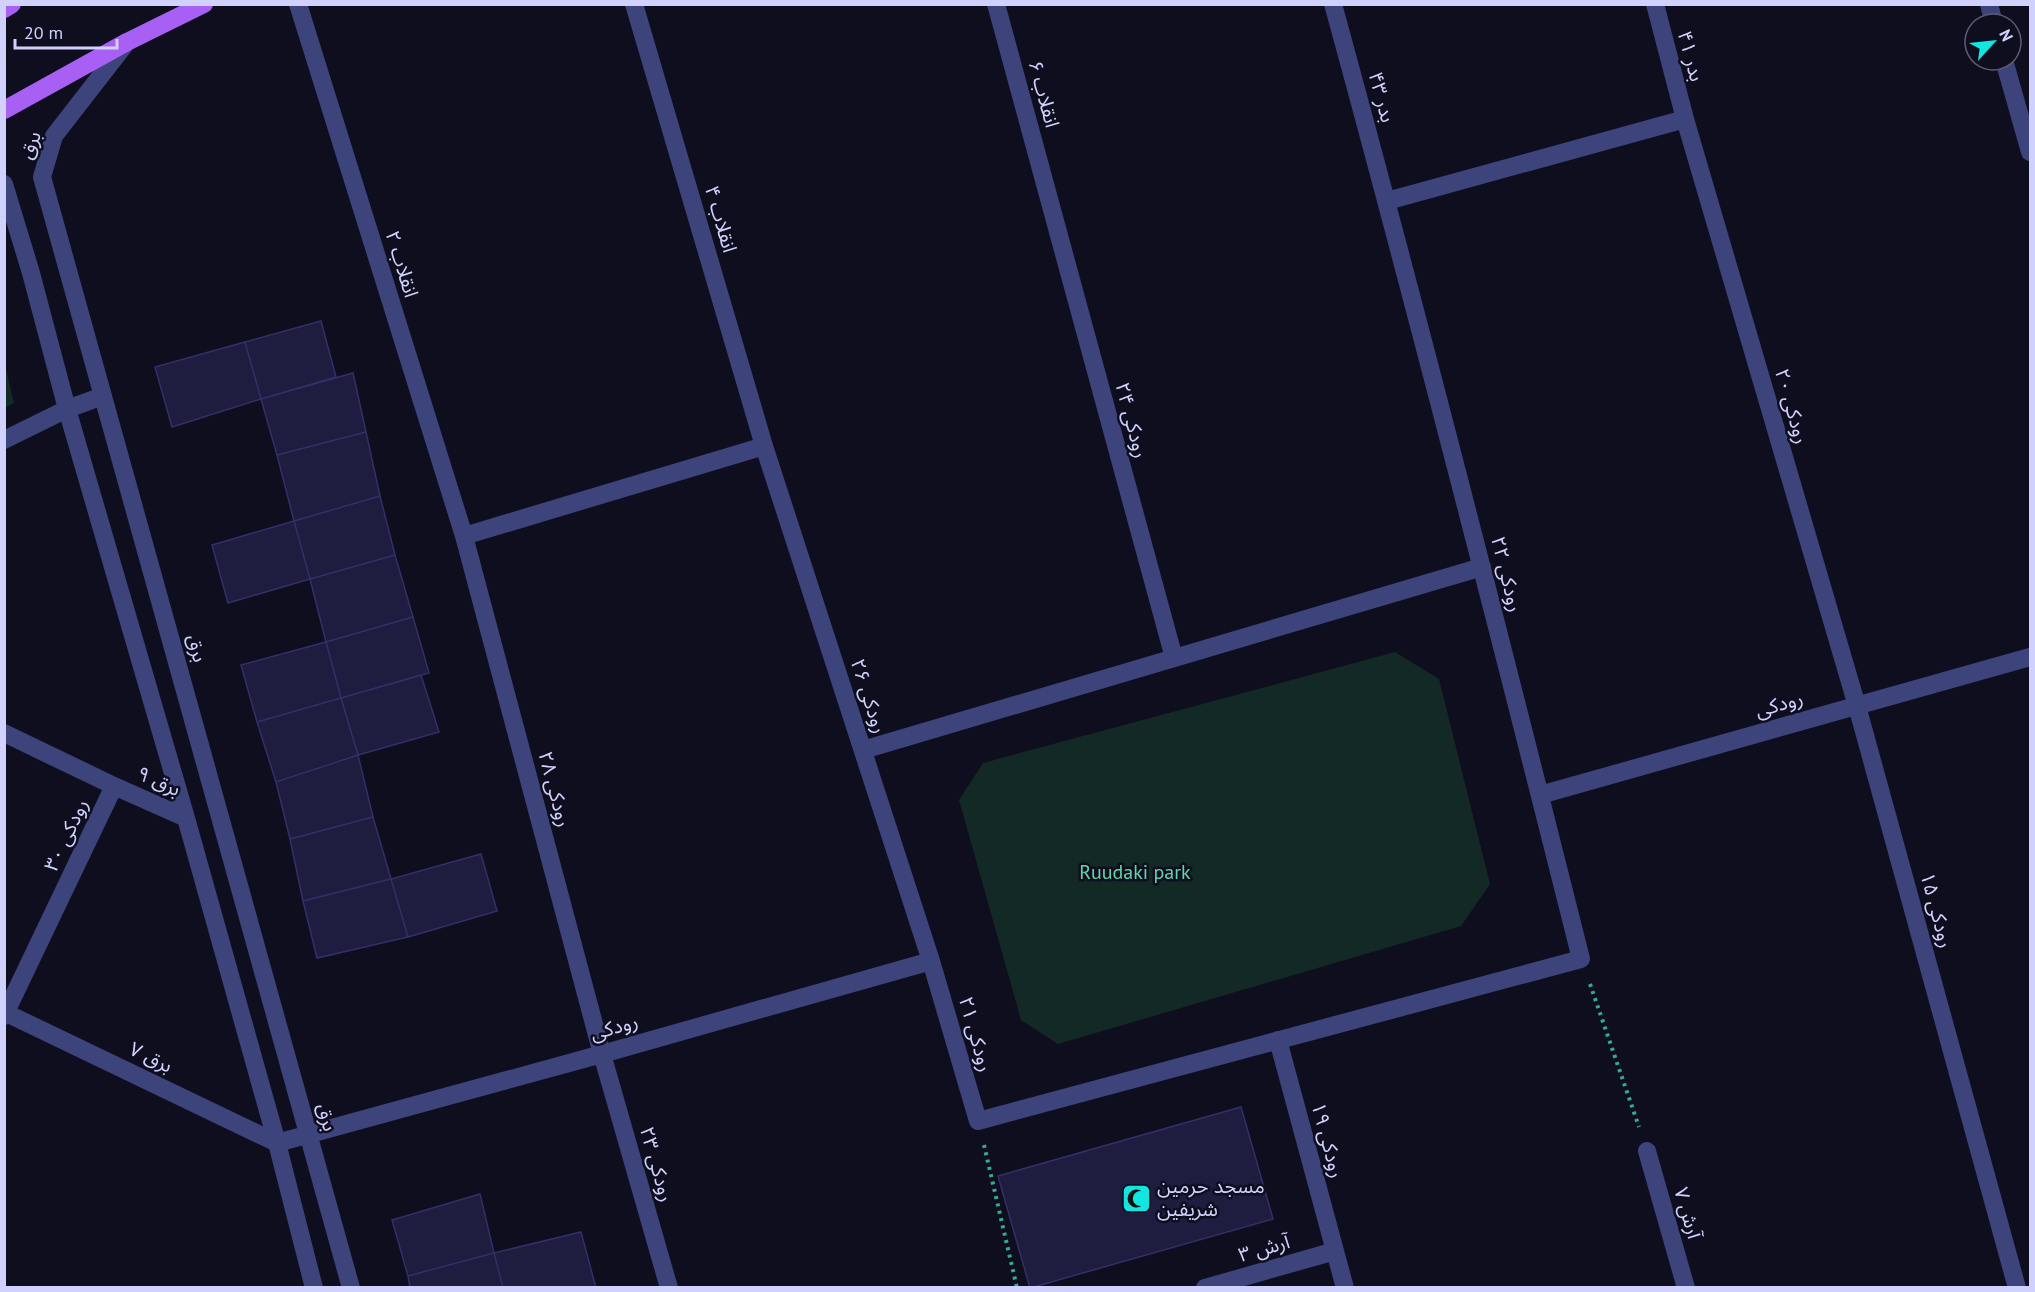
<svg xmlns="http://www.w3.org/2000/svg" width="2035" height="1292" viewBox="0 0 2035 1292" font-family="'PT Sans','Noto Sans Arabic',sans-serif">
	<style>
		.green { fill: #122925 }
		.building { fill: #1e1c3f; stroke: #332f69; stroke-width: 1.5 }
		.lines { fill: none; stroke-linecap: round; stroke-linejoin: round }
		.path { stroke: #36a993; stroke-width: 4; stroke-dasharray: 3 4.5; stroke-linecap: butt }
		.minor { stroke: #3d437b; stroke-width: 18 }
		.major { stroke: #a85ff3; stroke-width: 18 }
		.labels { text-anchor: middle; stroke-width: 5; stroke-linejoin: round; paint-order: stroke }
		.street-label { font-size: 20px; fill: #d0d1fc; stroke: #0f0e1f }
		.park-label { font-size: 20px; fill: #62d6a9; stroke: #0f0e1f }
		.poi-label { font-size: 20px; fill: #d0d1fc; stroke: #0f0e1f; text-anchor: start }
	</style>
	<rect width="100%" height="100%" fill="#0f0e1f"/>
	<path class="green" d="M5,365L14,403L5,408H4Z
		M1395,652L1439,679L1490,884L1461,926L1058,1044L1021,1020L959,800L983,763Z"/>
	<path class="building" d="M321,321L336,377L261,399L245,342Z
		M245,342L261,399L172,427L155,367Z
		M353,373L366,432L277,455L261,399Z
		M366,432L380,496L294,521L277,455Z
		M380,496L395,555L310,579L294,521Z
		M294,521L310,579L228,603L212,545Z
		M395,555L413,617L326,642L310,579Z
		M413,617L429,673L341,698L326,642Z
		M326,642L341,698L257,722L241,665Z
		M421,675L439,732L358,755L341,698Z
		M341,698L358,755L276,782L257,722Z
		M358,755L373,817L290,839L276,782Z
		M373,817L391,879L303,901L290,839Z
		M481,854L497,911L408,937L391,879Z
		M391,879L408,937L317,958L303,901Z
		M1241,1107L1273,1219L1030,1288L998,1176Z
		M480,1194L494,1253L408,1276L392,1220Z
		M581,1232L596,1288H503L494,1253Z
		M494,1253L503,1288H410L408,1276Z"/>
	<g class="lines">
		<path class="path" d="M1590,984L1639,1127
			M984,1145L1017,1288"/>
		<path class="minor" d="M298,4L464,536L602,1054L669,1288
			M634,4L764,446L931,961L978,1121L1581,959C1501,640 1420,322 1333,4
			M996,4L1174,658
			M1655,4L1685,119L1857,706L2017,1288
			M1989,4L1994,24
			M127,42L54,136L42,177L351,1288
			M2004,60L2030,152
			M4,184L31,273L67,409L186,818L277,1143L314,1288
			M1387,201L1685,119
			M4,440L67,409L103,396
			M464,536L764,446
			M4,733L114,786L4,1016
			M863,750L1482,567
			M114,786L186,818
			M1540,795L2030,657
			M4,1012L277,1143L602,1054L931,961
			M1278,1040L1345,1288
			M1647,1151L1686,1288
			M1205,1288L1335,1251"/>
		<path class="major" d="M4,9L12,4
			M4,110L127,42L204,4"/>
	</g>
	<defs>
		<symbol id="mosque-square" viewBox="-11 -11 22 22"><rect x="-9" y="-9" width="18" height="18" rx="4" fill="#11e7e0" stroke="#0f0e1f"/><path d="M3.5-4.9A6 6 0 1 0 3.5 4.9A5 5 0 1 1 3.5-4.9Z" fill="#111"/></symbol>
	</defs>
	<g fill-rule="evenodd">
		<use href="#mosque-square" x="1120" y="1182" width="33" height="33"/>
	</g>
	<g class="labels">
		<g class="street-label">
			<text transform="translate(1691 56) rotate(75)" y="7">بدر ۴۱</text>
			<text transform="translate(1044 94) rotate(75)" y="7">انقلاب ۶</text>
			<text transform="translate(1382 97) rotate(75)" y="7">بدر ۴۳</text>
			<text transform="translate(30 145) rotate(-70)" y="7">برق</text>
			<text transform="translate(721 219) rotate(74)" y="7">انقلاب ۴</text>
			<text transform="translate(402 264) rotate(73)" y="7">انقلاب ۲</text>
			<text transform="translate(1792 406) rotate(74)" y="7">رودکی ۲۰</text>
			<text transform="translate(1132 420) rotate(75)" y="7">رودکی ۲۴</text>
			<text transform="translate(1507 574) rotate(76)" y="7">رودکی ۲۲</text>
			<text transform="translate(197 648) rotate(74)" y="7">برق</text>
			<text transform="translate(869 696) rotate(72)" y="7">رودکی ۲۶</text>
			<text transform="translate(1779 704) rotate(-16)" y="7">رودکی</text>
			<text transform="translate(159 781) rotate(24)" y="7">برق ۹</text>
			<text transform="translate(555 789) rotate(75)" y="7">رودکی ۲۸</text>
			<text transform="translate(66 835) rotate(-65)" y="7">رودکی ۳۰</text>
			<text transform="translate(1937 910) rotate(75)" y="7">رودکی ۱۵</text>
			<text transform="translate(614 1027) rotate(-16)" y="7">رودکی</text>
			<text transform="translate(976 1034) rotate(74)" y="7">رودکی ۲۱</text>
			<text transform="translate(151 1057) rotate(26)" y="7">برق ۷</text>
			<text transform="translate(327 1117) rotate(74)" y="7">برق</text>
			<text transform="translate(1328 1140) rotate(75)" y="7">رودکی ۱۹</text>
			<text transform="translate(657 1164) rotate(74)" y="7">رودکی ۲۳</text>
			<text transform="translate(1688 1213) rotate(74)" y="7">آرش ۷</text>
			<text transform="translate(1264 1248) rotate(-16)" y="7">آرش ۳</text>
		</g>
		<g class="park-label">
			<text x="1135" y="879">Ruudaki park</text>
		</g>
		<g class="poi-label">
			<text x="1157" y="1193">مسجد حرمین<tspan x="1157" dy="23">شریفین</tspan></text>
		</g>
	</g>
	<rect width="2035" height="1292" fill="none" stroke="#d0d1fc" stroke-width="12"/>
	<g transform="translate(1993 42) rotate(63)"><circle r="28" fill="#0f0e1f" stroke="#5c5c77" stroke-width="1.5"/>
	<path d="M0-4.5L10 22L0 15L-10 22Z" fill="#11e7e0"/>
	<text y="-9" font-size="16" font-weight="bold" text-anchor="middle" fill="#d0d1fc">N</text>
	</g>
	<path d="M15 39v9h102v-9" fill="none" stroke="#d0d1fc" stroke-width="3"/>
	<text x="24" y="39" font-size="18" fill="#d0d1fc" stroke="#0f0e1f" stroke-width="4.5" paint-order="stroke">20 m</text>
</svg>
